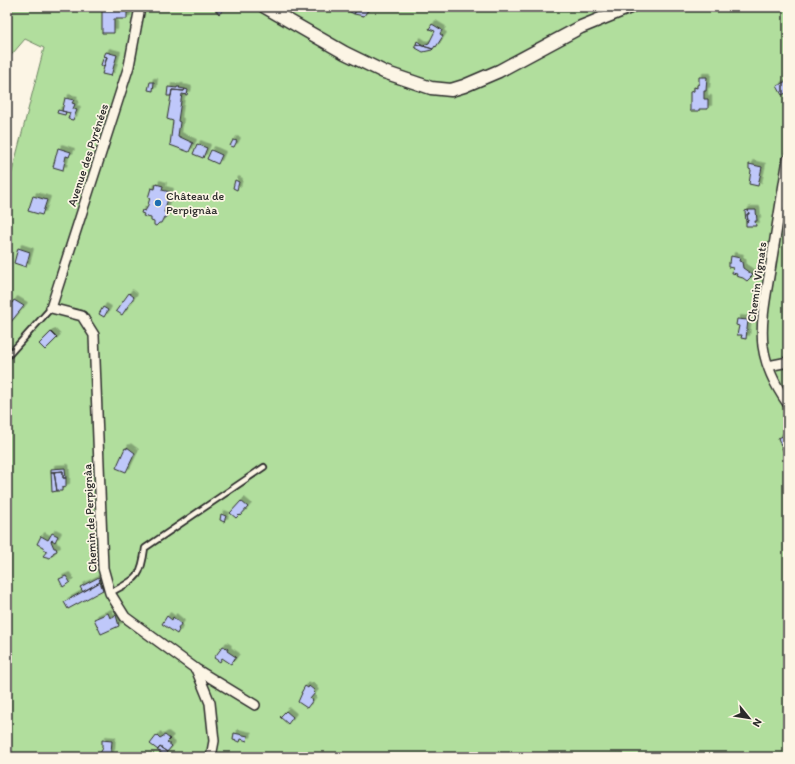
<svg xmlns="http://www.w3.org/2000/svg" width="795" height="764" viewBox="0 0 795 764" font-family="Itim,sans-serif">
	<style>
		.green { fill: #b1de9d; stroke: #6e8464 }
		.building { fill: #bfc8fa; stroke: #2b2b2b; filter: url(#shadow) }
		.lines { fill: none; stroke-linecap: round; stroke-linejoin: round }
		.lane-casing { stroke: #2b2b2b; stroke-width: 8 }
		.street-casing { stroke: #2b2b2b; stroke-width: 12 }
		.secondary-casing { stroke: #2b2b2b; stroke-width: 15 }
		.lane { stroke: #fcf5e5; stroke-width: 4.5 }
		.street { stroke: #fcf5e5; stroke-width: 9 }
		.secondary { stroke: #fcf5e5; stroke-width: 12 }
		.poi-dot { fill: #1f6fb2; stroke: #fcf5e5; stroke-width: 1.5 }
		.labels { text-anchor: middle; stroke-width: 3.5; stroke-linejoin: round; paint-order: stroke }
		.street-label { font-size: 12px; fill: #2b2b2b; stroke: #fcf5e5 }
		.poi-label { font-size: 12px; fill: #2b2b2b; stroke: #fcf5e5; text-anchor: start }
	</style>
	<defs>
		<filter id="shadow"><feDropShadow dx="3.5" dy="-3.5" stdDeviation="0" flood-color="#0004"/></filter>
	</defs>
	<rect width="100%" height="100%" fill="#fcf5e5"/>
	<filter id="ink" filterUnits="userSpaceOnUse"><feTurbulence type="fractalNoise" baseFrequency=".025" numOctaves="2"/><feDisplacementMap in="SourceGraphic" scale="8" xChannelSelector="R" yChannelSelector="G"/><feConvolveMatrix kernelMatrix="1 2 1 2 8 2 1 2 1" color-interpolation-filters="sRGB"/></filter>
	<g filter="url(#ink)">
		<path class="green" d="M7,7H788V757H7V191L44,48L25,39L7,60Z"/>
		<path class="building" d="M213,7H222L224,10L219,14Z
			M341,7H358L354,14Z
			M358,7H362L368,10L364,16L354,14Z
			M102,11H127V19H114V33H102Z
			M432,24L442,30L440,34L443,36L436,47L435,46L433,49L416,44L417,41L423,45L429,43L435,31L429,29Z
			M416,44L433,49L432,50L423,52L414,47Z
			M106,52L117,55L111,76L102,74L107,57L104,56Z
			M104,56L107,57L104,67L101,65Z
			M699,77H707L706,91H704V99H708V109H699V111H690V92L694,91V87L697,88V85L699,84Z
			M788,80V92L782,95L777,86Z
			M150,82H154L153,91L148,90Z
			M168,87L177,88V87H180L179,88L185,89L184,91L172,90L171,96H167Z
			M185,89L188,90L187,95L182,94L178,121L180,122L178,136L193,143L189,152L170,145L173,121L167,119L172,90L184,91Z
			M65,98L74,100L72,103L75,104L73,109L77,110L73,120L68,119L70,113L62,111Z
			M58,110L66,112L65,115L57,113Z
			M233,140L237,141L234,147L230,146Z
			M197,144L207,148L203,158L193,154Z
			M58,148L71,152L69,157L66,156L63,170L53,167Z
			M211,150L222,155L218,164L207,159Z
			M749,164L762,167L758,186L749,184L751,170L749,169Z
			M235,180L239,182L237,190L233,188Z
			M156,184L163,186L162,190L170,192L164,212L167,215L166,218L164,217L161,223H159L156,226L154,225V222L151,221V218L143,216L144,214L141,213L142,210L145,211L147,208L150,198H148L151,188L155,189Z
			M33,196L47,200L42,215L28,211Z
			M748,210L749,214H747L748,221L746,222L745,211Z
			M748,210H756L757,221H755L756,226H746V222L748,221L747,214H749Z
			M18,248L30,252L26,267L14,263Z
			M731,256L740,258L739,261L742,262L743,268L753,275L747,281L743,278L736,276L737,274L732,273L733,268L728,267V263H730Z
			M129,293L134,297L122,315L116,311Z
			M14,300L24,306L10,323L7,321V310Z
			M103,307L108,310L104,317L99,314Z
			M737,319L748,320L746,339L741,338L742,335H737L739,326L736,325Z
			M51,332L57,338L45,350L39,344Z
			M788,434V452L786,446L782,448L778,438Z
			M786,446L788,452V456L786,457L782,448Z
			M127,447L135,453L126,472L116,468L125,448L127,449Z
			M65,468L66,478H63V471L51,472V469Z
			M63,471V478H66V487L62,488V491H57L54,472Z
			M51,472H54L57,491L52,492Z
			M241,501L248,507L240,516L239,515L236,518L230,513Z
			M221,514L226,516L224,522L220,520Z
			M52,533L58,536L55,542L52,540L51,541L54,548H56L57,551L55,552H54L50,558L43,556L47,551L44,550L43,547L37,544L41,536L48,540Z
			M90,546H95L97,565H93Z
			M66,576L70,582L63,587L59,579Z
			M99,577L100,582L83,592L80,587Z
			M100,582L103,590L68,609L64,602Z
			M108,613L110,618L116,615L119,626L101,634L94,619Z
			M167,616L172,620L173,617L181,624L178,629L179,630L177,634L162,624Z
			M223,646L228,649L227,651L236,657L231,664L222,658L220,662L214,658Z
			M305,686L308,688L309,686L314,690L313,691L315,693L310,699L313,700L307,708L298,702L302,693H301Z
			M286,711L293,717L288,724L280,717Z
			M234,733L248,736L247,741L241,739L240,742L233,740Z
			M157,735L160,738L165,735L170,739L167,742L172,746L167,752L160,747L158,750L150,744Z
			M102,740L112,741L111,752L109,757H98L103,748L102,747Z
			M160,747L167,752L164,755L157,750Z"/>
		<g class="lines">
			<defs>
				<path id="lane" d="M7,357L51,308
					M110,593C137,578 141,579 145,548L264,467"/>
				<path id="street" d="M140,7L129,66L51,308L82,316L94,335L103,568L110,593L125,617L196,669L255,705
					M788,159C782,194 777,229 771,264C767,291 760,319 763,346C766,367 776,387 788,404
					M768,366L788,362
					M196,669L210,703L214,741L211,757"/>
				<path id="secondary" d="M265,7L345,53L384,72L431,88L451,90L464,86L499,71L581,27L630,7"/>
			</defs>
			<use href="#lane" class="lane-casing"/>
			<use href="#street" class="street-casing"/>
			<use href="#secondary" class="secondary-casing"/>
			<use href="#lane" class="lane"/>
			<use href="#street" class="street"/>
			<use href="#secondary" class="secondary"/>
		</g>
	</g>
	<circle class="poi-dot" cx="158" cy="203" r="4"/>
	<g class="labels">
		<g class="street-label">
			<text transform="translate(88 155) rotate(-72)" y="4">Avenue des Pyrénées</text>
			<text transform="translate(757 282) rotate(-82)" y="4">Chemin Vignats</text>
			<text transform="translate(90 518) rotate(-93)" y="4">Chemin de Perpignàa</text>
		</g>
		<g class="poi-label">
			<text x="166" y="200">Château de<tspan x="166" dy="14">Perpignàa</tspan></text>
		</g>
	</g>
	<rect width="795" height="764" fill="none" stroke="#fcf5e5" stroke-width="24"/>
	<rect x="12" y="12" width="771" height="740" fill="none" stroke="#2b2b2b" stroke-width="1.5" filter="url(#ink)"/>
	<g transform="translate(749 718) rotate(120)" stroke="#fcf5e5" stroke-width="3" paint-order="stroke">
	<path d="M0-3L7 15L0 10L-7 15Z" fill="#2b2b2b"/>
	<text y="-6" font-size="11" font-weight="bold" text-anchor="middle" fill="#2b2b2b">N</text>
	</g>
</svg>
